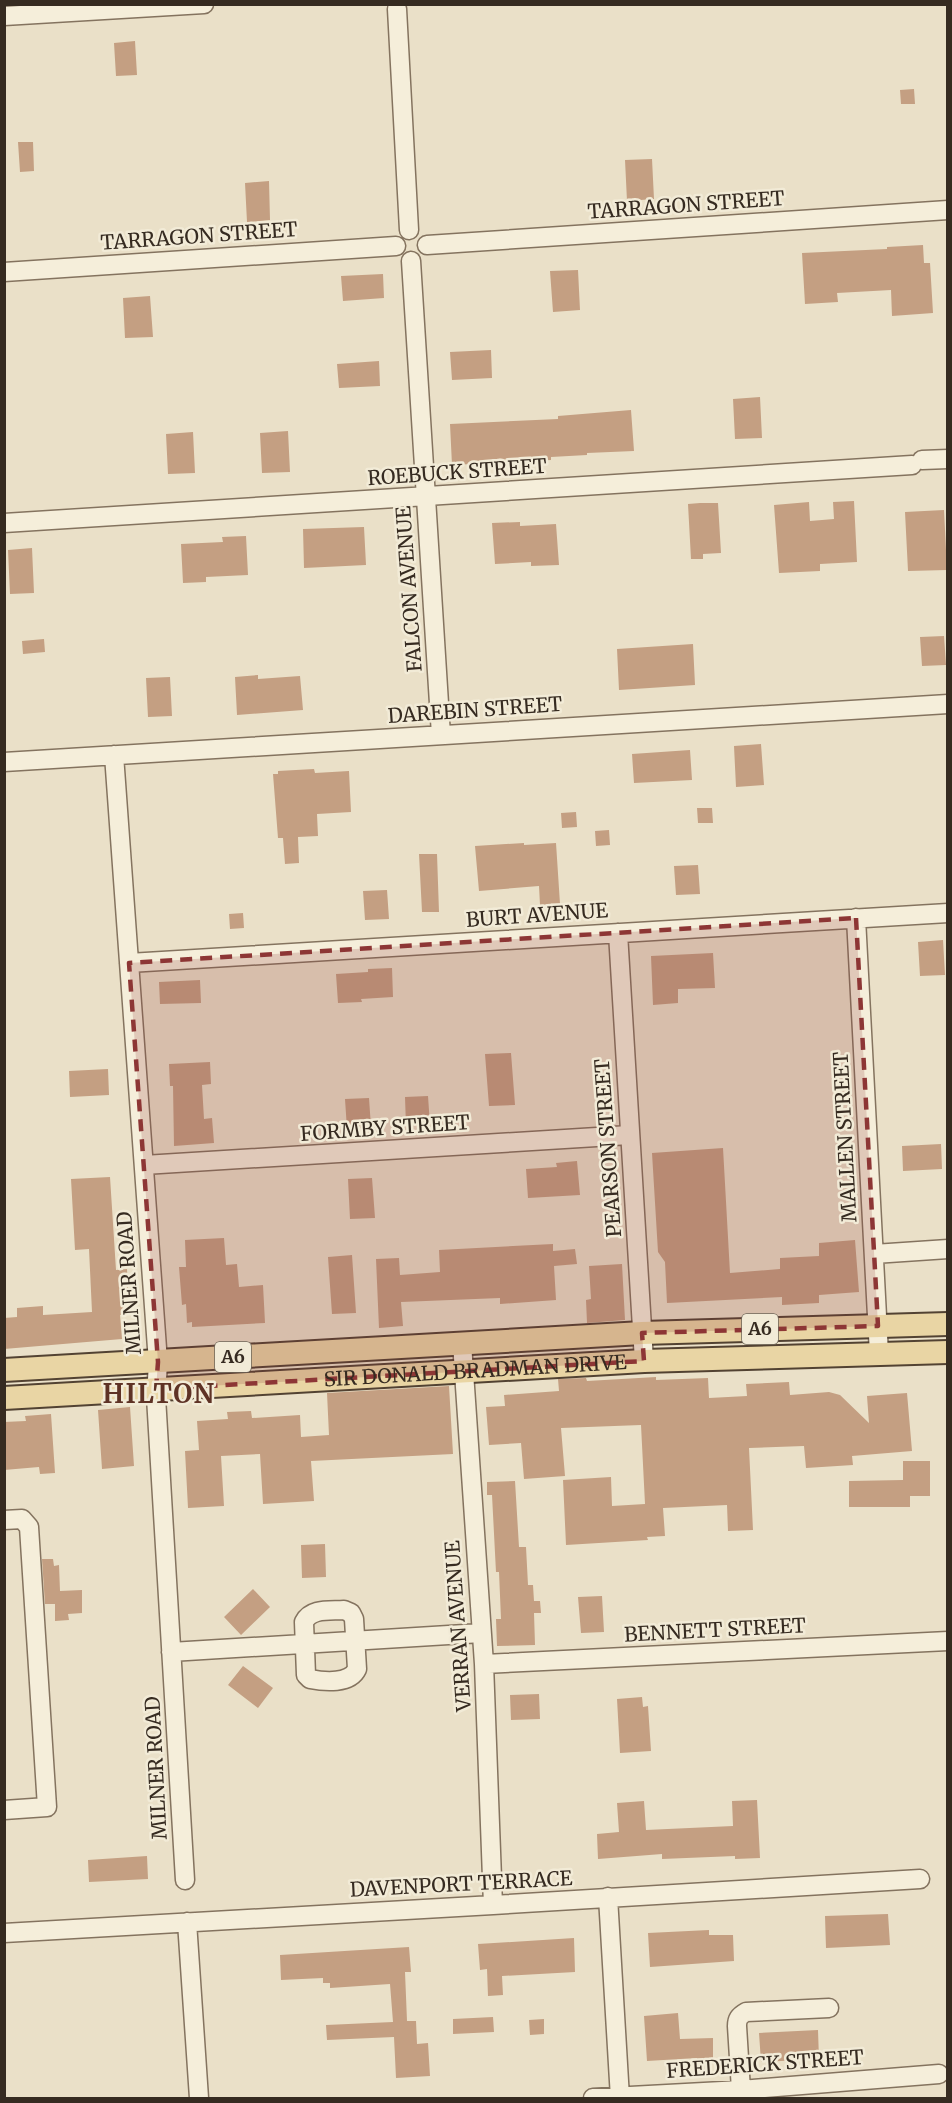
<svg xmlns="http://www.w3.org/2000/svg" width="952" height="2103" viewBox="0 0 952 2103" font-family="Merriweather,serif">
	<style>
		.building { fill: #c49f82 }
		.lines { fill: none; stroke-linecap: round; stroke-linejoin: round }
		.minor-casing { stroke: #84735f; stroke-width: 21 }
		.major-casing { stroke: #524232; stroke-width: 26 }
		.minor { stroke: #f5eeda; stroke-width: 18 }
		.major { stroke: #e9d5a4; stroke-width: 22 }
		.marked { fill: #8d3635; fill-opacity: 0.2; stroke: #8d3635; stroke-width: 4.5; stroke-dasharray: 12 8; stroke-linejoin: round }
		.labels { text-anchor: middle; stroke-width: 5; stroke-linejoin: round; paint-order: stroke }
		.shield { fill: #f2ebd7; stroke: #6e6558; stroke-width: 1.5 }
		.shield-label { font-size: 18px; font-weight: bold; fill: #362b21 }
		.street-label { font-size: 20px; fill: #362b21; stroke: #f2ebd7 }
		.district-label { font-size: 26px; font-weight: bold; letter-spacing: 1.5px; fill: #5e3225; stroke: #f2ebd7 }
	</style>
	<rect width="100%" height="100%" fill="#eae0c8"/>
	<path class="building" d="M135,41L137,75L116,76L114,43Z
		M914,89L915,104H901L900,90Z
		M18,142H33L34,171L20,172Z
		M652,159L654,199L627,201L625,160Z
		M269,181L270,220L247,222L245,183Z
		M923,245L924,263H930L933,313L892,316L891,290L837,293L838,302L805,304L802,253L887,249V247Z
		M578,270L580,310L553,312L550,271Z
		M383,274L384,298L343,301L341,276Z
		M150,296L153,337L125,338L123,298Z
		M491,350L492,378L452,380L450,352Z
		M379,361L380,386L339,388L337,364Z
		M760,397L762,438L735,439L733,399Z
		M631,410L634,451L587,453V455L551,457V460L452,465L450,424L558,419V416Z
		M288,431L290,472L262,473L260,433Z
		M193,432L195,473L168,474L166,434Z
		M854,501L857,562L820,564V571L779,573L774,505L809,502L810,521L834,519L833,502Z
		M700,503H718L721,553L703,554V559H691L688,504Z
		M944,510L947,570L908,571L905,512Z
		M520,522V526L556,524L559,565L531,566V562L495,564L492,523Z
		M364,527L366,565L304,568L303,529Z
		M246,536L248,575L206,577V582L183,583L181,544L223,542L222,537Z
		M32,548L34,593L10,594L8,550Z
		M944,636L946,665L922,666L920,637Z
		M44,639L45,652L23,654L22,641Z
		M693,644L695,685L619,690L617,649Z
		M258,675V679L300,676L303,710L237,715L235,677Z
		M170,677L172,716L148,717L146,678Z
		M761,744L764,785L736,787L734,746Z
		M690,750L692,780L634,783L632,754Z
		M314,769L315,773L349,771L351,812L317,814L318,836L298,837L299,863L285,864L283,838H278L273,774H278V771Z
		M697,808H712L713,823H698Z
		M576,812L577,827L562,828L561,813Z
		M609,830L610,845L596,846L595,831Z
		M524,843V845L556,843L560,904L540,905L539,886L479,891L475,846Z
		M419,854H437L439,912H422Z
		M698,865L700,894L676,895L674,866Z
		M387,890L389,919L365,920L363,891Z
		M243,913L244,928L230,929L229,914Z
		M943,940L945,975L920,976L918,942Z
		M713,953L715,988L678,989V1003L653,1005L651,956Z
		M392,968L393,997L361,999L362,1002L338,1003L336,974L368,972V969Z
		M200,980L201,1003L160,1004L159,982Z
		M511,1053L515,1105L489,1106L485,1054Z
		M210,1062L211,1084L202,1085L204,1119L212,1118L214,1143L174,1146L173,1086H170L169,1064Z
		M108,1069L109,1095L70,1097L69,1071Z
		M428,1096L430,1125L406,1126L405,1097Z
		M369,1098L371,1127L347,1129L345,1099Z
		M941,1144L942,1169L903,1171L902,1146Z
		M723,1148L730,1273L780,1269V1258L819,1256V1243L855,1240L859,1292L819,1295V1303L782,1305V1297L667,1303L665,1262L658,1252L652,1153Z
		M577,1161L580,1195L528,1198L526,1169L557,1167L556,1163Z
		M110,1177L116,1270L127,1269L129,1314L120,1315L122,1339L4,1349V1318L17,1317V1308L43,1306V1315L92,1312L89,1249L75,1250L71,1179Z
		M372,1178L375,1218L350,1219L348,1179Z
		M224,1238L226,1265L237,1264L239,1287L263,1285L265,1323L192,1327V1322L187,1323L186,1304L182,1305L179,1267H186L185,1240Z
		M553,1244V1251L575,1249L577,1264L554,1266L556,1300L500,1304V1298L401,1302L403,1326L379,1328L376,1259L399,1258L400,1275L440,1272L439,1250Z
		M352,1255L356,1313L332,1314L328,1257Z
		M622,1264L625,1320L587,1323L586,1300L591,1299L589,1266Z
		M656,1377V1380L708,1378L709,1398L747,1396L746,1384L789,1382L790,1395L829,1392L840,1395L869,1423L867,1396L907,1393L912,1451L852,1456L853,1465L806,1468L804,1446L749,1448L753,1530L728,1531L727,1505L663,1508L665,1536L647,1537L648,1540L566,1545L563,1480L611,1477L612,1506L645,1504L641,1425L561,1428L565,1476L524,1479L521,1443L489,1445L486,1407L505,1406L504,1395L559,1391L558,1379L586,1378L587,1381Z
		M449,1386L453,1454L311,1461L314,1501L263,1504L260,1454L221,1456L224,1506L188,1508L185,1451L199,1450L197,1421L228,1419L227,1412L251,1411L252,1418L300,1415L301,1437L329,1435L327,1393Z
		M130,1407L134,1466L102,1469L98,1410Z
		M51,1414L55,1473L40,1474L39,1467L4,1470V1422L26,1421L25,1416Z
		M903,1461H930V1496H910V1507H849V1481L903,1480Z
		M515,1481L519,1547H526L528,1585H533L534,1601H540L541,1613H534L535,1645L497,1646L496,1619H501L499,1572H496L492,1495H487V1482Z
		M325,1544L326,1577L302,1578L301,1545Z
		M42,1559H53L54,1566L59,1565L60,1591L82,1590V1613L68,1614L69,1620L55,1621V1604H45Z
		M253,1589L270,1607L241,1635L224,1617Z
		M602,1596L604,1632L581,1633L578,1597Z
		M243,1666L273,1688L258,1708L228,1685Z
		M539,1694L540,1719L511,1720L510,1695Z
		M642,1697L643,1707L648,1706L651,1751L620,1753L617,1699Z
		M757,1800L760,1858L735,1859V1856L662,1859V1854L598,1859L597,1834L619,1832L617,1803L644,1801L646,1830L733,1826L732,1801Z
		M147,1856L148,1879L89,1882L88,1860Z
		M888,1914L890,1945L826,1948L825,1916Z
		M709,1930V1935H733L734,1961L650,1967L648,1933Z
		M574,1938L575,1972L502,1976L503,1995L488,1996L487,1969L480,1970L478,1944Z
		M409,1947L411,1972H405L407,2021H416L417,2044L428,2043L430,2076L396,2078L394,2037L327,2040L326,2025L393,2022L390,1984L330,1988V1983H323V1978L281,1980L280,1955Z
		M678,2013L680,2039L713,2038V2062H697V2058L647,2061L644,2016Z
		M493,2017L494,2032L453,2034V2019Z
		M544,2019V2034L530,2035L529,2020Z
		M818,2030L819,2059L761,2062L759,2033Z"/>
	<g class="lines">
		<defs>
			<path id="minor" d="M397,9L409,230
				M4,16L204,4
				M427,245L948,210
				M411,261L441,735
				M4,272L396,246
				M922,460L948,459
				M4,523L912,465
				M114,755L158,1362L156,1397L185,1880
				M4,762L948,704
				M856,918L879,1354
				M618,933L644,1361
				M129,963L948,913
				M144,1165L629,1135
				M874,1254L948,1249
				M462,1343L484,1664L493,1905
				M4,1520L22,1519L29,1527L47,1807L4,1810
				M344,1610L351,1613L354,1619L357,1669C350,1684 325,1682 310,1679L306,1675L304,1622C311,1608 329,1611 344,1610Z
				M171,1652L481,1633
				M484,1664L948,1641
				M608,1897L620,2098
				M187,1922L199,2098
				M4,1933L493,1905L920,1879
				M741,2090L737,2026C737,2019 739,2016 746,2012L829,2008
				M593,2098L741,2090L939,2074"/>
			<g id="major">
				<path d="M4,1370L642,1333L948,1324"/>
				<path id="s1" d="M4,1398L644,1361L948,1352"/>
			</g>
		</defs>
		<use href="#minor" class="minor-casing"/>
		<use href="#major" class="major-casing"/>
		<use href="#minor" class="minor"/>
		<use href="#major" class="major"/>
	</g>
	<path class="marked" d="M856,918L878,1326L642,1333L644,1361L156,1389L158,1362L129,963Z"/>
	<g class="labels">
		<g class="shield">
			<rect x="742" y="1314" width="36" height="30" rx="4.5"/>
			<rect x="215" y="1342" width="36" height="30" rx="4.5"/>
		</g>
		<g class="shield-label">
			<text x="760" y="1335">A6</text>
			<text x="233" y="1363">A6</text>
		</g>
		<g class="street-label">
			<text transform="translate(686 205) rotate(-4)" y="7">TARRAGON STREET</text>
			<text transform="translate(199 236) rotate(-4)" y="7">TARRAGON STREET</text>
			<text transform="translate(457 472) rotate(-4)" y="7">ROEBUCK STREET</text>
			<text transform="translate(409 589) rotate(-94)" y="7">FALCON AVENUE</text>
			<text transform="translate(475 710) rotate(-4)" y="7">DAREBIN STREET</text>
			<text transform="translate(537 915) rotate(-4)" y="7">BURT AVENUE</text>
			<text transform="translate(385 1128) rotate(-4)" y="7">FORMBY STREET</text>
			<text transform="translate(845 1137) rotate(-93)" y="7">MALLEN STREET</text>
			<text transform="translate(608 1148) rotate(-94)" y="7">PEARSON STREET</text>
			<text transform="translate(129 1283) rotate(-94)" y="7">MILNER ROAD</text>
			<text dy="7" stroke="none"><textPath href="#s1" startOffset="472">SIR DONALD BRADMAN DRIVE</textPath></text>
			<text transform="translate(458 1626) rotate(-94)" y="7">VERRAN AVENUE</text>
			<text transform="translate(715 1630) rotate(-3)" y="7">BENNETT STREET</text>
			<text transform="translate(156 1768) rotate(-93)" y="7">MILNER ROAD</text>
			<text transform="translate(461 1884) rotate(-3)" y="7">DAVENPORT TERRACE</text>
			<text transform="translate(765 2064) rotate(-4)" y="7">FREDERICK STREET</text>
		</g>
		<g class="district-label">
			<text x="159" y="1403">HILTON</text>
		</g>
	</g>
	<rect width="952" height="2103" fill="none" stroke="#362b21" stroke-width="12"/>
</svg>
